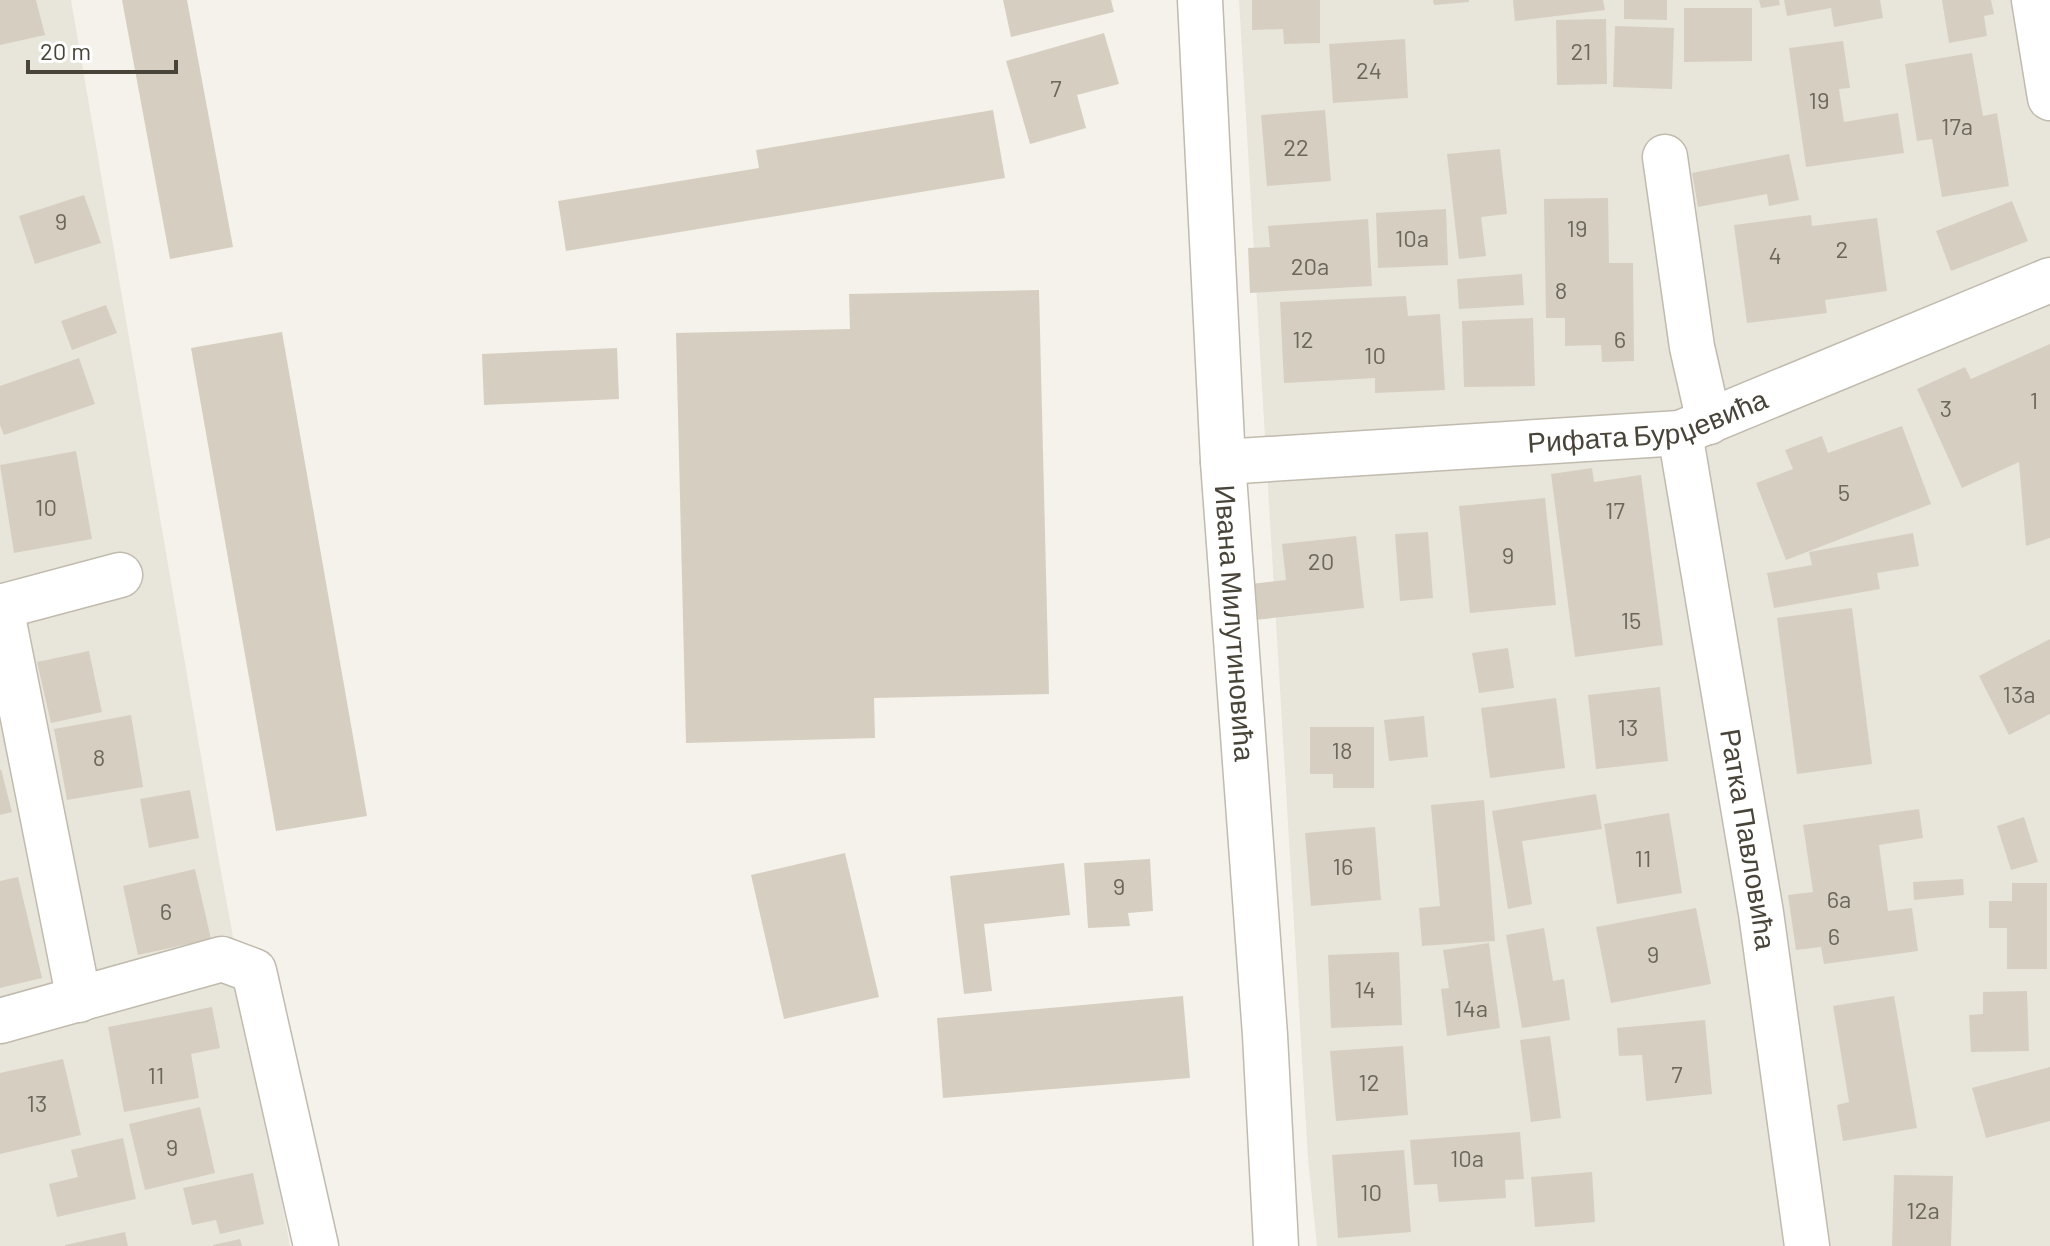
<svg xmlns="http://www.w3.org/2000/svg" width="2050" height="1246" viewBox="0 0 2050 1246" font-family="Barlow,sans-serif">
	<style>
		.residential { fill: #e8e5da }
		.building { fill: #d6cfc1 }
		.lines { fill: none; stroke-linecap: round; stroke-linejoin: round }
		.minor-casing { stroke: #c0bbae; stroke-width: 47 }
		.minor { stroke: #fff; stroke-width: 44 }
		.labels { text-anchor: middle; stroke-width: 6; stroke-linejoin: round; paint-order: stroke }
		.number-label { font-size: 24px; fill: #6c675b }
		.street-label { font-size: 28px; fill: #494439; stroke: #fff }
	</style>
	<rect width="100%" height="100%" fill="#f5f2eb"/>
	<path class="residential" d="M0,0H71L219,861L290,1246H0Z
		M1239,0H2050V1246H1317L1308,1159Z"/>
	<path class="building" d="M0,0H36L45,35L0,45Z
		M122,0H187L233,247L170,259Z
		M1003,0H1111L1114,12L1011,37Z
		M1252,0H1320V43L1284,44L1283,29L1252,30Z
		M1433,0H1469V2L1434,5Z
		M1513,0H1603L1605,10L1515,21Z
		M1624,0H1667V20L1624,19Z
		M1759,0H1779L1780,5L1761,8Z
		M1784,0H1880L1883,18L1834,27L1831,8L1787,16Z
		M1942,0H1991L1994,14L1984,16L1987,36L1949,43Z
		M1684,8H1752V61L1684,62Z
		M1606,19L1607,84L1557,85L1556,20Z
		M1615,26L1674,28L1672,89L1613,87Z
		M1104,33L1119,84L1077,95L1086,128L1030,144L1006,61Z
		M1405,39L1408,98L1333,103L1329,44Z
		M1843,41L1850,88L1839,89L1844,122L1898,113L1904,153L1806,167L1789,48Z
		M1972,53L1983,116L1997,113L2009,186L1942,197L1932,139L1917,141L1905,64Z
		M993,110L1005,178L566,251L558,201L759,168L756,150Z
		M1325,110L1331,181L1267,186L1261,115Z
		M1500,149L1507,214L1481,217L1486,256L1459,259L1447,154Z
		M1789,154L1799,200L1769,206L1767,194L1698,207L1692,173Z
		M84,195L101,243L35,264L19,216Z
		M1608,198L1609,263H1633L1634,361L1602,362L1601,345L1565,346V318H1546L1544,199Z
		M2012,201L2028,241L1951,271L1936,231Z
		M1446,209L1448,265L1378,268L1376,213Z
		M1811,215L1812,226L1877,218L1887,291L1825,300L1827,313L1747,323L1734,225Z
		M1368,219L1372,286L1250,293L1248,248L1270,247L1268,226Z
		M1522,274L1524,305L1459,309L1457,279Z
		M1039,290L1049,694L874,698L875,738L686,743L676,333L850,329L849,294Z
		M1406,296L1408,316L1440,314L1445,390L1375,393V378L1284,383L1280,302Z
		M106,305L117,333L72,350L61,321Z
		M1533,318L1535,386L1464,387L1462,321Z
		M282,332L367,816L276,831L191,348Z
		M2050,344V538L2026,546L2019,462L1962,488L1917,389L1965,367L1971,379Z
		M617,348L619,399L484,405L482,354Z
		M79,358L95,404L4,435L0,425V386Z
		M1902,426L1931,504L1786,560L1756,483L1793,469L1785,450L1822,436L1828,453Z
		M76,451L92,539L14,553L0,465Z
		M1592,468L1594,482L1641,475L1663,645L1575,657L1551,474Z
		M1545,498L1556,605L1470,613L1459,506Z
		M1428,532L1433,598L1400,601L1395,534Z
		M1913,533L1919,566L1877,573L1880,589L1774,608L1767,573L1812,565L1809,552Z
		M1356,536L1364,608L1255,620L1251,584L1286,580L1282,544Z
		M1852,608L1872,764L1797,774L1777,618Z
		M2050,639V714L2009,735L1979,676Z
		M1508,648L1514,688L1479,693L1472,653Z
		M89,651L102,712L51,723L37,662Z
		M1660,687L1668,761L1596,769L1588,695Z
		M1556,698L1565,768L1490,778L1481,708Z
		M131,715L143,787L67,800L54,729Z
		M1424,716L1428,757L1389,761L1384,720Z
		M1310,727H1374V788H1333V774H1310Z
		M1,769L12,812L0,815V770Z
		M190,790L199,838L149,848L140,799Z
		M1596,794L1602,829L1522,841L1532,904L1508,909L1492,811Z
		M1484,800L1495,941L1422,946L1419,908L1440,906L1431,805Z
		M1919,809L1923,838L1879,845L1888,911L1912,908L1918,951L1824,964L1821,947L1796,950L1788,895L1813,892L1803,825Z
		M1669,813L1682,893L1617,904L1604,824Z
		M2024,817L2038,862L2011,870L1997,826Z
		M1375,827L1381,900L1311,906L1305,833Z
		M845,853L879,997L784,1019L751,875Z
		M1150,859L1153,911L1128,913L1130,926L1088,928L1084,863Z
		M1064,863L1070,915L984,924L992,991L964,994L950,876Z
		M195,869L211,939L138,955L123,886Z
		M18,877L42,978L0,988V881Z
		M1963,879L1964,895L1914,900L1913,882Z
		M2012,883H2047V969H2007V928H1989V901H2012Z
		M1696,908L1711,984L1611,1003L1596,927Z
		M1544,928L1553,981L1564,979L1570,1020L1522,1028L1506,935Z
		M1489,943L1500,1028L1447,1036L1441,989L1449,988L1443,950Z
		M1399,952L1402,1025L1331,1028L1328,955Z
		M2027,991L2029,1051L1971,1052L1969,1015L1983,1014V992Z
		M1183,996L1190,1078L943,1098L937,1018Z
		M1894,996L1917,1128L1843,1141L1837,1105L1849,1102L1833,1006Z
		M212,1007L220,1048L191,1054L199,1098L124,1112L108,1027Z
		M1705,1020L1712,1094L1646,1101L1642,1055L1619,1056L1617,1028Z
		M1550,1036L1561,1118L1531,1122L1520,1040Z
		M1403,1046L1408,1115L1336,1121L1330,1051Z
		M63,1059L81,1135L0,1154V1073Z
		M2050,1067V1121L1986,1138L1972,1088Z
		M200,1107L215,1173L145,1190L129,1124Z
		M1520,1132L1524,1179L1505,1180L1506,1198L1439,1202L1437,1184L1414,1185L1410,1140Z
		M123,1138L136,1199L57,1217L49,1184L78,1177L71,1150Z
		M1404,1150L1411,1232L1338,1238L1332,1155Z
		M1592,1172L1595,1222L1535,1227L1531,1177Z
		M253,1173L264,1224L220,1234L216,1220L192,1225L183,1188Z
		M1894,1175L1953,1176L1951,1246H1892Z
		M125,1232L128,1246H65V1245Z
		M240,1239L242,1246H213V1245Z"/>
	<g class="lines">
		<defs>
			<g id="minor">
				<path id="s1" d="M1200,0L1223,462L1265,1035L1276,1246"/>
				<path d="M2034,0L2050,98"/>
				<path d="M1665,157L1692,347L1709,422"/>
				<path id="s2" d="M1680,433L1761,913L1807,1246"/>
				<path id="s3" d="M1223,462L1680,433L2050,280"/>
				<path d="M0,607L120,575"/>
				<path d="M1,607L79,1000"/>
				<path d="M0,1021L222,959L254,971L316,1246"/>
			</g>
		</defs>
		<use href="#minor" class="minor-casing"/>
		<use href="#minor" class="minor"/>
	</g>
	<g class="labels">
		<g class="number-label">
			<text x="1581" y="60">21</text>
			<text x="1369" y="79">24</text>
			<text x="1056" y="97">7</text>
			<text x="1819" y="109">19</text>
			<text x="1957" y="135">17a</text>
			<text x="1296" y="156">22</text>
			<text x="61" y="230">9</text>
			<text x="1577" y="237">19</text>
			<text x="1412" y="247">10a</text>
			<text x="1842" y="258">2</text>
			<text x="1775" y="264">4</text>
			<text x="1310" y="275">20a</text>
			<text x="1561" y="299">8</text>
			<text x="1303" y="348">12</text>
			<text x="1620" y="348">6</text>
			<text x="1375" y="364">10</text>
			<text x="2034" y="409">1</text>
			<text x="1946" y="417">3</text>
			<text x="1844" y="501">5</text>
			<text x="46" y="516">10</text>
			<text x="1615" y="519">17</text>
			<text x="1508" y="564">9</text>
			<text x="1321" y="570">20</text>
			<text x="1631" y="629">15</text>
			<text x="2019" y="703">13a</text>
			<text x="1628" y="736">13</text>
			<text x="1342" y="759">18</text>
			<text x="99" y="766">8</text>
			<text x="1643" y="867">11</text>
			<text x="1343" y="875">16</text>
			<text x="1119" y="895">9</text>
			<text x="1839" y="908">6a</text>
			<text x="166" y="920">6</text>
			<text x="1834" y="945">6</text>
			<text x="1653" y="963">9</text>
			<text x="1365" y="998">14</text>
			<text x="1471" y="1017">14a</text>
			<text x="1677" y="1083">7</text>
			<text x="156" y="1084">11</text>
			<text x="1369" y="1091">12</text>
			<text x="37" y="1112">13</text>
			<text x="172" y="1156">9</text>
			<text x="1467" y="1167">10a</text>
			<text x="1371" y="1201">10</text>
			<text x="1923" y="1219">12a</text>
		</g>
		<g class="street-label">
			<text dy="10" stroke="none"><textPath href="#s3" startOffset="428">Рифата Бурџевића</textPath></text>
			<text dy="10" stroke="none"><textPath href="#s1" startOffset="624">Ивана Милутиновића</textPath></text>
			<text dy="10" stroke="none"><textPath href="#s2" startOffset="412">Ратка Павловића</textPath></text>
		</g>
	</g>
	<path d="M28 60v12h148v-12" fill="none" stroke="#494439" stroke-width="4"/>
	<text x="40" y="60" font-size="24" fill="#494439" stroke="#ffffff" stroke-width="6" paint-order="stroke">20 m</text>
</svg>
